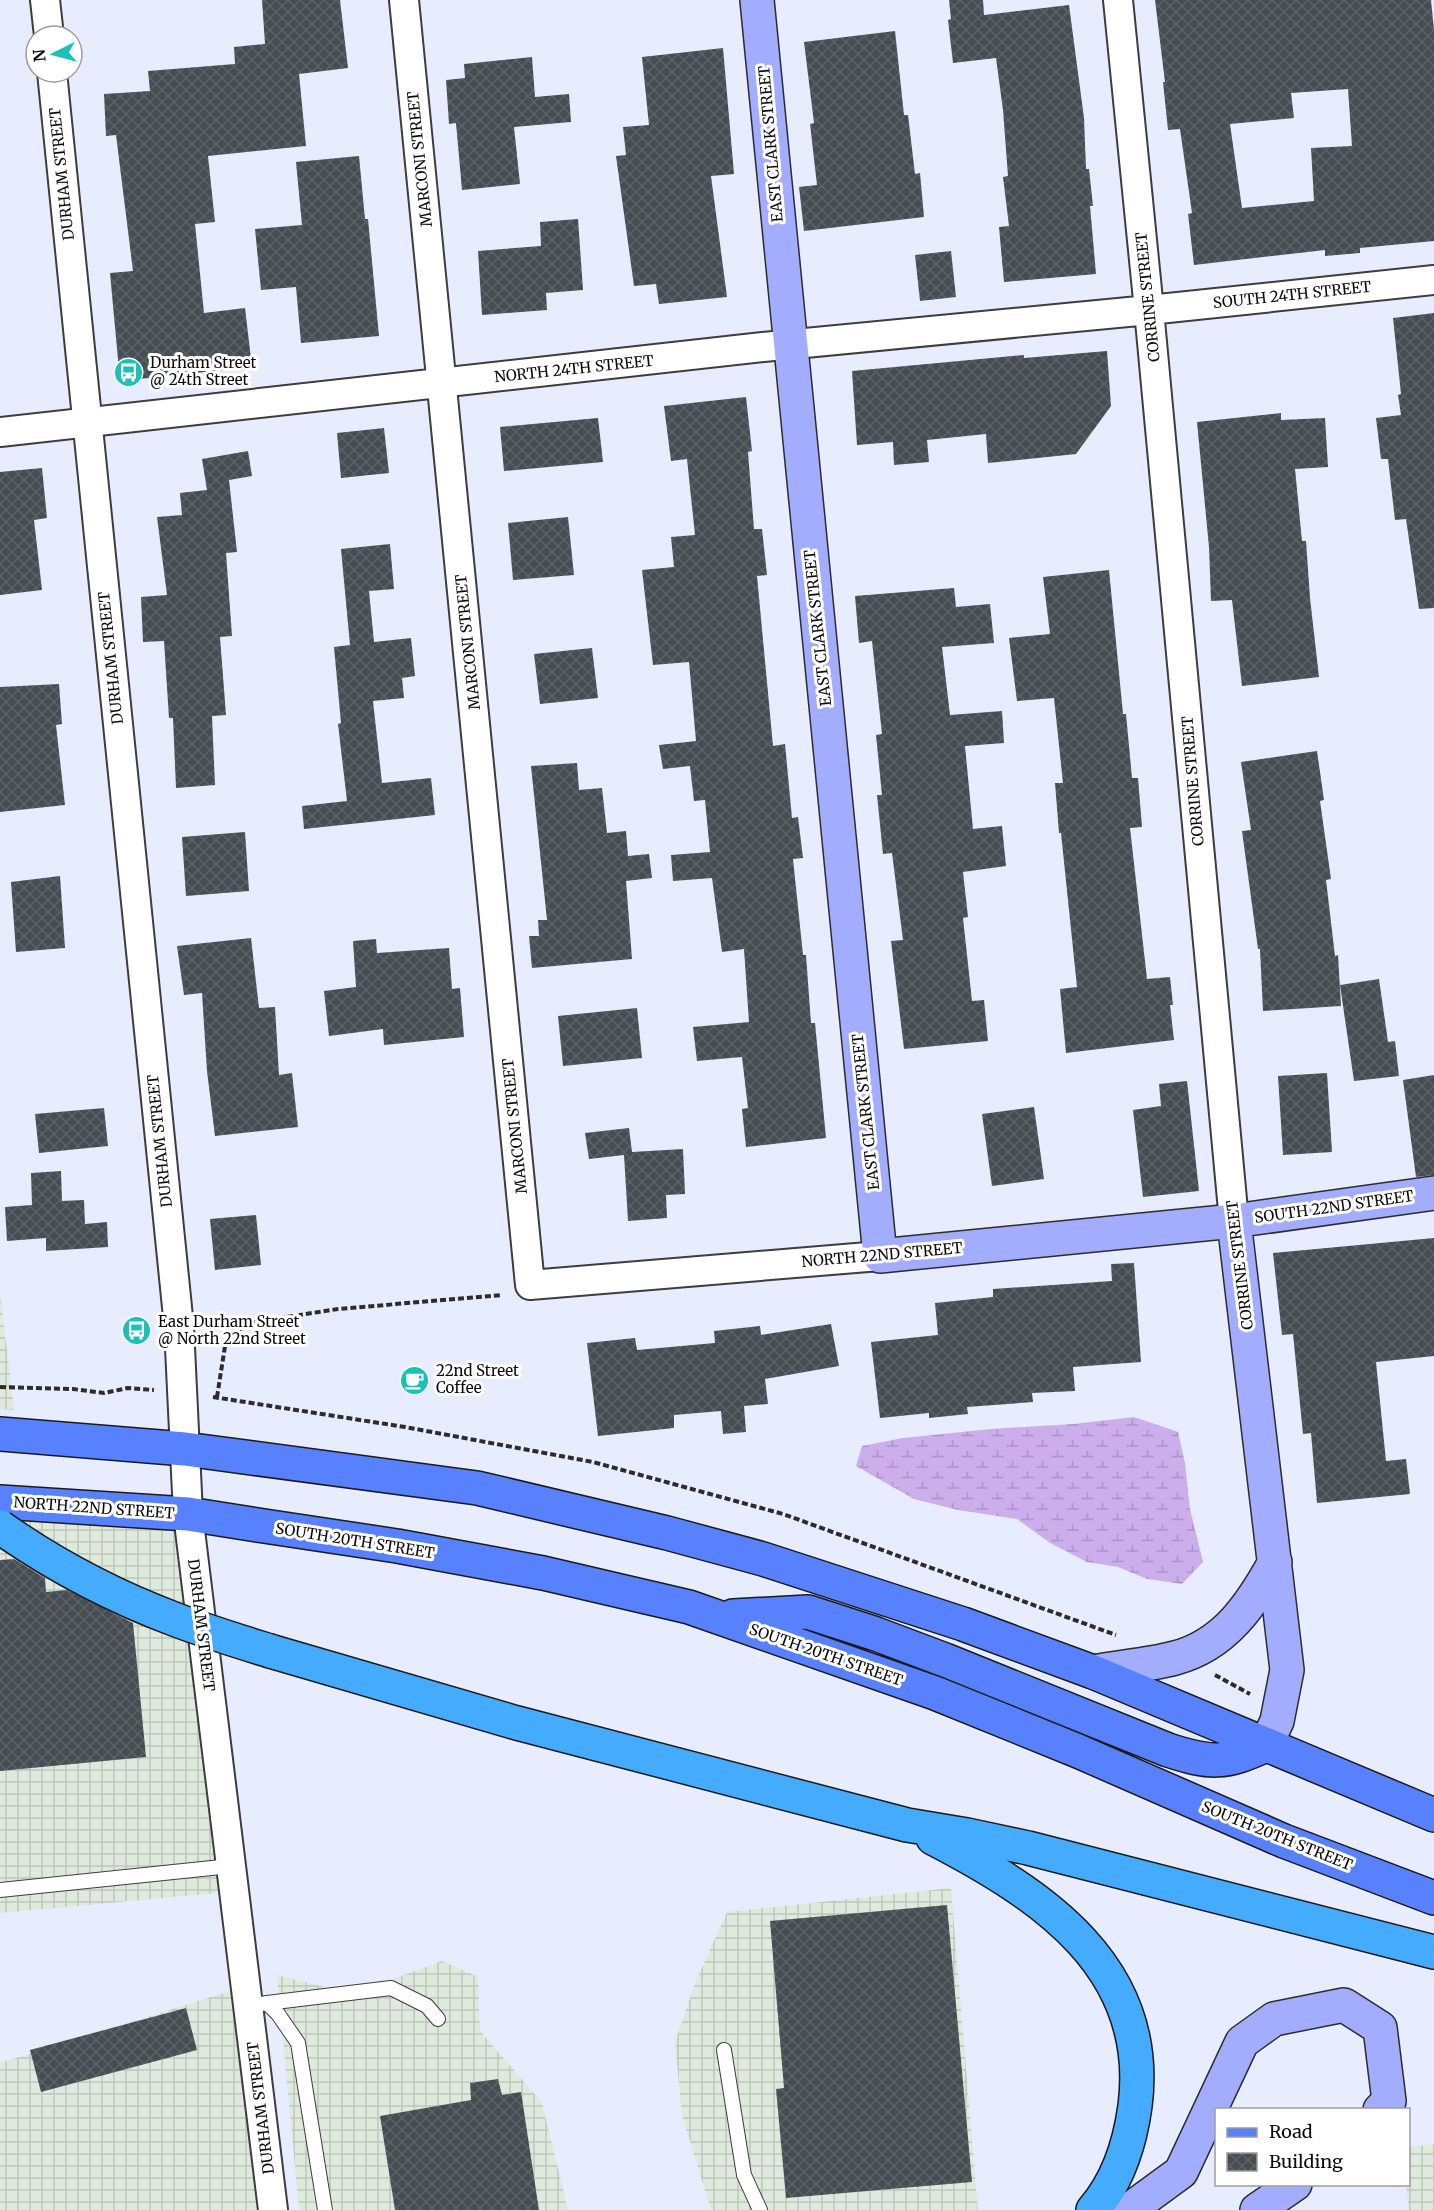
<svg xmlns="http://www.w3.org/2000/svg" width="1434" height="2210" viewBox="0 0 1434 2210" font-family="Merriweather,serif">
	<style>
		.industrial { fill: url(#industrial-grid) }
		.wetland { fill: url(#wetland-marsh) }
		.building { fill: url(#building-cross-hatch); fill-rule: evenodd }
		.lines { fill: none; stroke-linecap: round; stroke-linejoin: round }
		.lane-casing { stroke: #3d3d3d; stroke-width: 16 }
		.street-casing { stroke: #3d3d3d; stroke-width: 32 }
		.secondary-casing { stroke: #2c2c2c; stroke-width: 36 }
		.primary-casing { stroke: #1b1b1b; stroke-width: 36 }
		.highway-casing { stroke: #1b1b1b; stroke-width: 36 }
		.path { stroke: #2c2c2c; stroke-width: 4; stroke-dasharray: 6 3; stroke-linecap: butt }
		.lane { stroke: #fff; stroke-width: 14 }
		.street { stroke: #fff; stroke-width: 28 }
		.secondary { stroke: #a2adff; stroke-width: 33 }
		.primary { stroke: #5781ff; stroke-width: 33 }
		.highway { stroke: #45abff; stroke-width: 33 }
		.highway-bridge-casing { stroke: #1b1b1b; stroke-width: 36; stroke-linecap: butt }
		.highway-bridge { stroke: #45abff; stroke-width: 33 }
		.labels { text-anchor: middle; stroke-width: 6; stroke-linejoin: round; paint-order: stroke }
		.street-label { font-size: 15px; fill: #0a0a0a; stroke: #fff }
		.poi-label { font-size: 15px; fill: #0a0a0a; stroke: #fff; text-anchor: start }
	</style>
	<defs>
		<pattern id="industrial-grid" width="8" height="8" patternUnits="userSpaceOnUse" patternTransform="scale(1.5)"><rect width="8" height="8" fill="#deeadc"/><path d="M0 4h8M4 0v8" fill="none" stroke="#bdc7bb"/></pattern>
		<pattern id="wetland-marsh" width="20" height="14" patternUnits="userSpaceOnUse" patternTransform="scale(1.5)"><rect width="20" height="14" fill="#cbaeeb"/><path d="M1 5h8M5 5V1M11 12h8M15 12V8" fill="none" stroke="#ad94c8"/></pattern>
		<pattern id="building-cross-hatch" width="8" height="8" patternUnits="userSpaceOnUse" patternTransform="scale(1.5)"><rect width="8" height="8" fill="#464e53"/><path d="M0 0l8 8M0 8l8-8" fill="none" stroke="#5c6367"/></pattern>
	</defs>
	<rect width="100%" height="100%" fill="#e7ecff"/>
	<path class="industrial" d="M0,1292L14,1410L0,1409Z
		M0,1514L201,1526L239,1891L0,1913Z
		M951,1888L978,2210H711L682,2115L675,2042L696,1981L727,1912Z
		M442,1961L478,1977L480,2031L542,2103L568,2210H299L277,1975L352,1994Z
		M253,1984L277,2210H0V2063Z
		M1434,2144V2210H1409L1406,2185L1408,2184L1409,2147Z"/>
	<path class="wetland" d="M1134,1417L1178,1432L1185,1463L1190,1509L1203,1562L1182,1584L1147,1579L1118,1567L1087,1562L1050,1543L1017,1519L958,1510L914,1499L856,1466L862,1446L903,1438L991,1429L1073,1424Z"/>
	<path class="building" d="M262,0H340L348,68L299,74L306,146L208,156L215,222L195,224L204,313L245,308L252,367L120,381L110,273L133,271L116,135L106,136L104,94L150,91L148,71L235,64L234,47L265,44Z
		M949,0H983L984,15L1069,5L1084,118L1086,169H1089L1093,206H1090L1096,274L1004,282L999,227L1009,226L1003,177L1008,176L1003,110L996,58L953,63L948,20L951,19Z
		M1155,0H1431L1434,30V241L1360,248V253L1325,256V250L1194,265L1188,214L1192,213L1180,129L1168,130L1163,82H1165ZM1348,89L1352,146L1311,148L1314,201L1242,208L1230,124L1294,118L1291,93Z
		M895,31L904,115H908L915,174L920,173L924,217L804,231L799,187L817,185L810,124L814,123L804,42Z
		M723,48L734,174L711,176L727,297L659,304L656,284L634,286L616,156L626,155L623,127L649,125L642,57Z
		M532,57L535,97L569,94L571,122L514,127L520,184L462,190L456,123L449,124L446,80L465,78L464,64Z
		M359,156L365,219H368L379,336L301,343L296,287L261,290L255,229L302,225L296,162Z
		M578,219L583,290L546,293L547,310L482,315L478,251L541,246L540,222Z
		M951,251L956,297L920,301L915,255Z
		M1434,313V608L1419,609L1406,519L1395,520L1388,459H1381L1376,418L1401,415L1398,395L1401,394L1393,318Z
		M1107,351L1111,406L1076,454L988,463L986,434L927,440L929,462L894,465L893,442L857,445L852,371L1024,355V358Z
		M746,397L752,451L748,452L754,529H762L767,575L757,576L773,746L785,744L792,818L798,817L803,858L793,859L803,955H806L811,1023H815L826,1138L746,1147L742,1109L748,1108L742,1057L697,1061L693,1027L749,1022L744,949L722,952L712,878L673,881L671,855L710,852L705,800L694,801L690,766L663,769L659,745L696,741L689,662L653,665L642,570L674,567L671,537L695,535L687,459L671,461L664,406Z
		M1281,413V420L1325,418L1328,467L1295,469L1302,541H1306L1310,598L1319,677L1242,686L1232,600L1211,601L1209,547L1197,422Z
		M598,418L603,462L504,471L500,427Z
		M384,428L389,473L341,478L337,433Z
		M248,451L252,476L229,480L237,552L226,553L232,636L220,637L226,715L212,716L215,785L176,788L173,718H169L164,641L143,642L141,597L167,595L157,517L182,515L180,493L207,490L202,459Z
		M42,468L47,518L34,520L42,590L0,595V472Z
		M568,517L574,575L513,580L508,523Z
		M390,544L394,589L369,591L374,642L411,638L415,676L402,678L404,698L373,701L382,783L431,778L435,815L304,829L302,806L347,801L338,724L341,723L334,647L350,645L341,549Z
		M1109,570L1123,714H1126L1132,778H1138L1142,827L1130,828L1147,979L1170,977L1173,1005H1170L1174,1040L1066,1053L1060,989L1077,987L1061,833H1059L1055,783H1063L1054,698L1017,701L1009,638L1050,634L1043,577Z
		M954,588L956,607L990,604L994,643L942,647L950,715L1002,711L1004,743L965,746L973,829L1002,826L1006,866L963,872L968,917L963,918L972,1001L984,1000L988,1041L904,1049L891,941L903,940L892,853L883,854L877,795H882L876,735L882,734L872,641L859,643L855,596Z
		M592,648L598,698L540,704L534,654Z
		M59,684L62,724L56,725L65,805L0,812V687Z
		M1317,751L1324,800L1320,801L1331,879L1326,880L1335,956L1338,955L1341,1006L1263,1011L1260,949H1258L1242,831L1251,830L1241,762Z
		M577,763L579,790L602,788L607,833L626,831L628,856L649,854L652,878L626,881L632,959L532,968L529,936H539L538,920H547L531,766Z
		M245,832L249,891L186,896L182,837Z
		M60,876L65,948L16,952L11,882Z
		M251,938L259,1008L275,1007L279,1075L292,1073L298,1127L215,1136L207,1071L202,993L184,995L177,946Z
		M376,939L377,953L449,948L452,989L460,988L464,1037L384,1045L383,1029L329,1036L324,991L356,987L353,941Z
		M1379,979L1388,1042L1395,1041L1399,1076L1354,1081L1340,985Z
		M637,1008L642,1058L563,1066L558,1016Z
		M1327,1073L1332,1152L1283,1155L1278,1076Z
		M1434,1075V1175L1416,1177L1403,1080Z
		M1187,1081L1199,1191L1143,1197L1133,1110L1161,1106L1159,1084Z
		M1034,1107L1044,1179L992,1186L982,1114Z
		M104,1108L108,1146L39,1153L35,1114Z
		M629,1128L632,1152L683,1149L685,1194L666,1195L667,1218L628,1221L624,1155L589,1159L585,1133Z
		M61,1171L62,1201L84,1200L85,1224L107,1222L108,1247L46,1251V1238L7,1241L5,1207L32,1205L31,1173Z
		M256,1215L261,1265L215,1270L210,1219Z
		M1434,1238V1356L1376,1362L1386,1461L1406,1459L1410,1494L1317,1503L1311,1433L1303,1434L1293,1334L1282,1335L1273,1253Z
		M1134,1263L1141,1362L1073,1367L1075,1391L1032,1393L1033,1402L967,1407L968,1414L929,1418V1413L880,1418L871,1342L938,1335L935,1303L993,1297V1289L1112,1281L1111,1264Z
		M831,1324L839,1366L765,1379L768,1404L744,1406L746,1432L723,1434L721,1411L674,1415V1428L598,1436L587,1343L635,1338L637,1350L715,1343L714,1331L760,1326L761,1335Z
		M14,1559L45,1578L46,1592L67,1590L133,1623L146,1757L0,1771V1560Z
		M947,1905L972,2182L786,2198L776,2089L784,2088L770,1921Z
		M186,2008L197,2050L41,2092L30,2050Z
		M498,2079L502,2095L521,2092L539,2210H395L380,2116L471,2100L470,2083Z"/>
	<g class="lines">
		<defs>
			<path id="lane" d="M0,1890L231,1866
				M267,2003L391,1988L427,2006L438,2019
				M248,2006L267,2003L278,2014L298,2043L325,2210
				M724,2050L744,2175L760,2210"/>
			<path id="street" d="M45,0L49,36
				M404,0L530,1285L880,1256
				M1118,0L1149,310L1234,1221
				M52,72L179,1327L188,1514L273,2210
				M0,432L763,347L1149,310L1434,280"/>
			<path id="secondary" d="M757,0L880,1256L1234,1221L1434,1193
				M1234,1221L1287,1670L1277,1721L1266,1745
				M1093,1672C1120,1667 1149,1665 1175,1658C1225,1645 1252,1604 1275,1562
				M1129,2210L1181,2172L1242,2042L1274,2019L1344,2005L1380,2028L1389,2101L1380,2110
				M1257,2210L1295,2184"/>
			<path id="primary" d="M0,1434L185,1449L477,1488L667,1533L763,1559L963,1624L1093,1672L1434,1815
				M0,1502L188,1514L264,1526L397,1546L543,1573L689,1607L935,1693L1078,1751L1284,1841L1434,1898
				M733,1616L808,1612L876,1634L945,1660L1168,1750C1211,1764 1225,1764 1266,1745"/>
			<path id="highway" d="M270,1651L517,1723L907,1825L967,1835L1028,1848L1434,1952
				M933,1838C1041,1894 1153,1967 1135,2106C1130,2143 1118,2181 1093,2210"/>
		</defs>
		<use href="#lane" class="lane-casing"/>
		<use href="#street" class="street-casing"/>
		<use href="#secondary" class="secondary-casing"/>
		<use href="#primary" class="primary-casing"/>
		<use href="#highway" class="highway-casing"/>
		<path class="path" d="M0,1387L73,1389L104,1393L128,1388L154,1390
			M213,1397L405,1427L593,1462L783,1514L1116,1635
			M217,1397L226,1340L248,1323L338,1309L502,1295
			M1215,1675L1250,1694"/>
		<use href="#lane" class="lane"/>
		<use href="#street" class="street"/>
		<use href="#secondary" class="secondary"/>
		<use href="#primary" class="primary"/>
		<use href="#highway" class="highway"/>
		<defs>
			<path id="highway-bridge" d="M0,1527C54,1565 113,1596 174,1619C205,1631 238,1641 270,1651"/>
		</defs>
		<use href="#highway-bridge" class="highway-bridge-casing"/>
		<use href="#highway-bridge" class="highway-bridge"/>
	</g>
	<defs>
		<symbol id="bus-disc" viewBox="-11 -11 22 22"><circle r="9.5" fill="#1ac1b8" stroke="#fff"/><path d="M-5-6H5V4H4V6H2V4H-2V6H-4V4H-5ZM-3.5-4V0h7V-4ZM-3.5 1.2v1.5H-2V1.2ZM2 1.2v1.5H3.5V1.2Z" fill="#fff"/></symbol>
		<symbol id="cafe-disc" viewBox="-11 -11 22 22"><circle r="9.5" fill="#1ac1b8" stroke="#fff"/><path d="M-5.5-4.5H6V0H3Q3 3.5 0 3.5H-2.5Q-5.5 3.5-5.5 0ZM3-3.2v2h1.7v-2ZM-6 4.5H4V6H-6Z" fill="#fff"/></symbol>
	</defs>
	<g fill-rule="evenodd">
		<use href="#bus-disc" x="112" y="356" width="33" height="33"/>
		<use href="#bus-disc" x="120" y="1314" width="33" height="33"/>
		<use href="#cafe-disc" x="398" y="1364" width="33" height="33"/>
	</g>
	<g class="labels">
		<g class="street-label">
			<text transform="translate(771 144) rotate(-95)" y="5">EAST CLARK STREET</text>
			<text transform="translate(420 159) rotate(-96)" y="5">MARCONI STREET</text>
			<text transform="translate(62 174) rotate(-96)" y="5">DURHAM STREET</text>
			<text transform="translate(1292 295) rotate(-6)" y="5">SOUTH 24TH STREET</text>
			<text transform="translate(1148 297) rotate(-96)" y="5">CORRINE STREET</text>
			<text transform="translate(574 369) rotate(-6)" y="5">NORTH 24TH STREET</text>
			<text transform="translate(818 628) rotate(-96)" y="5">EAST CLARK STREET</text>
			<text transform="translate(468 642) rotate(-96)" y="5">MARCONI STREET</text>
			<text transform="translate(111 658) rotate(-96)" y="5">DURHAM STREET</text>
			<text transform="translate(1193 781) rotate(-95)" y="5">CORRINE STREET</text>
			<text transform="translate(866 1112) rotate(-96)" y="5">EAST CLARK STREET</text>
			<text transform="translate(515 1126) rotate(-96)" y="5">MARCONI STREET</text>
			<text transform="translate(160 1141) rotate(-96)" y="5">DURHAM STREET</text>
			<text transform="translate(1334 1207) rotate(-8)" y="5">SOUTH 22ND STREET</text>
			<text transform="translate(882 1255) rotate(-5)" y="5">NORTH 22ND STREET</text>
			<text transform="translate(1240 1265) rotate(-97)" y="5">CORRINE STREET</text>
			<text transform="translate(94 1508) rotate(4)" y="5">NORTH 22ND STREET</text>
			<text transform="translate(355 1541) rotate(9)" y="5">SOUTH 20TH STREET</text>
			<text transform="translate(201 1625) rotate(83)" y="5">DURHAM STREET</text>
			<text transform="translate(826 1655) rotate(19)" y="5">SOUTH 20TH STREET</text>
			<text transform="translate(1277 1836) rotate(22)" y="5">SOUTH 20TH STREET</text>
			<text transform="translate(261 2108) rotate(-97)" y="5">DURHAM STREET</text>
		</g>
		<g class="poi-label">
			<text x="150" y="368">Durham Street<tspan x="150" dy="17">@ 24th Street</tspan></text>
			<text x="158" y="1327">East Durham Street<tspan x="158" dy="17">@ North 22nd Street</tspan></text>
			<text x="436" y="1376">22nd Street<tspan x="436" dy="17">Coffee</tspan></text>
		</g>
	</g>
	<rect x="1215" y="2108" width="195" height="78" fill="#ffffff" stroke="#9d9d9d" stroke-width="1.5"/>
	<rect x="1227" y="2128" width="30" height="9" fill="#5781ff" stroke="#9d9d9d" stroke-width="1.5"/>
	<text x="1269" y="2138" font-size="18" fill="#0a0a0a">Road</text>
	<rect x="1227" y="2153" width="30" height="18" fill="url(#building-cross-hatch)" stroke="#9d9d9d" stroke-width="1.5"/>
	<text x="1269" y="2168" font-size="18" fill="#0a0a0a">Building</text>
	<g transform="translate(54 54) rotate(264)"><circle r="28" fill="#ffffff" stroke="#9d9d9d" stroke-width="1.5"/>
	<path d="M0-4.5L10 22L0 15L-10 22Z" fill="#1ac1b8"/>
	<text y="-9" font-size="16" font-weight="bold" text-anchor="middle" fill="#0a0a0a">N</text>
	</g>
</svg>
